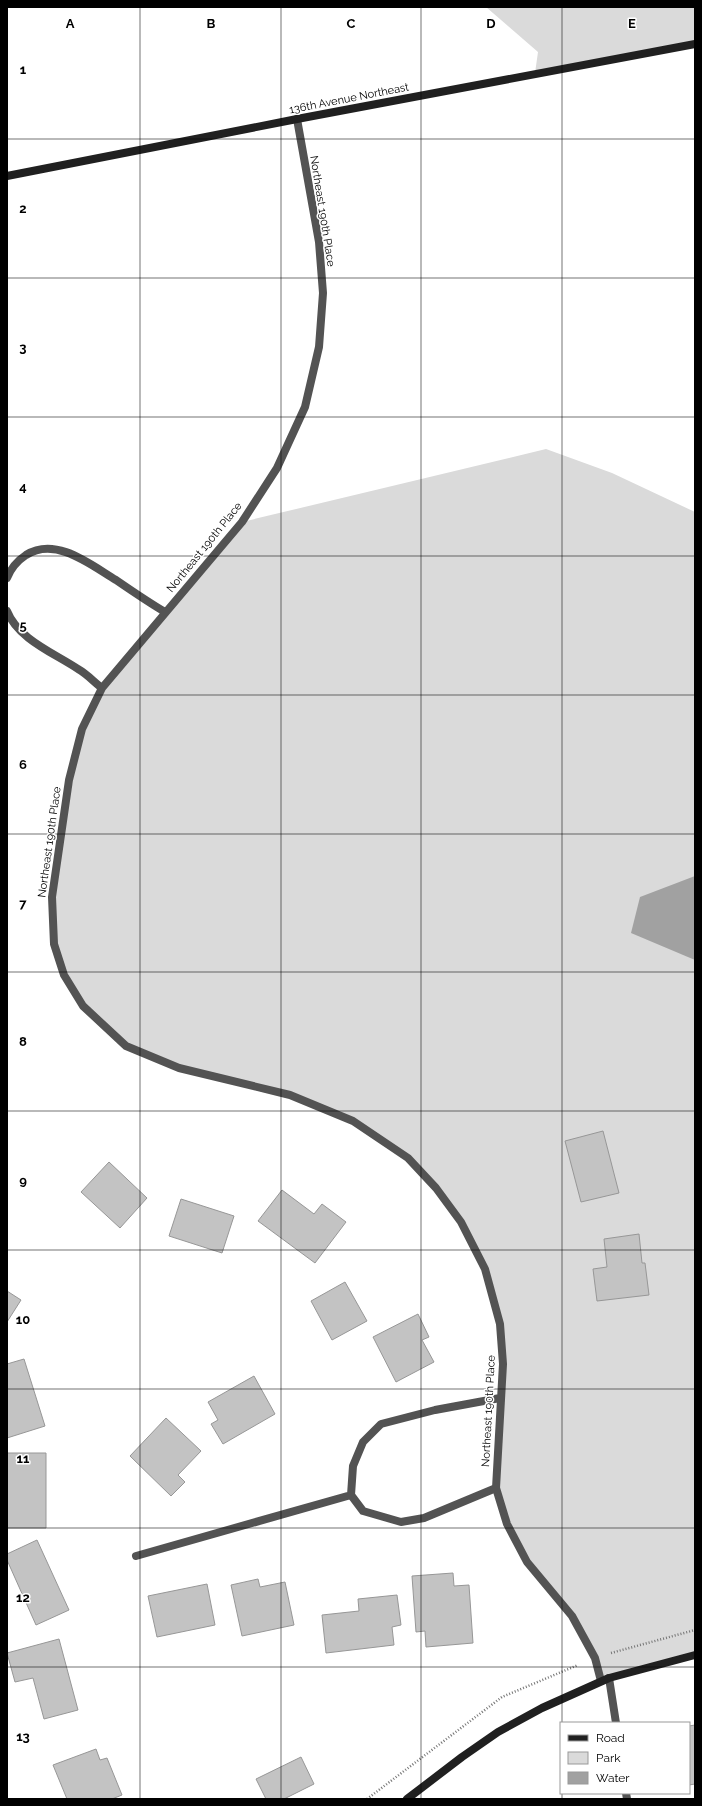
<svg xmlns="http://www.w3.org/2000/svg" width="702" height="1806" viewBox="0 0 702 1806" font-family="Raleway,sans-serif">
	<style>
		.green { fill: #dadada }
		.water { fill: #a1a1a1 }
		.building { fill: #c3c3c3; stroke: #979797 }
		.lines { fill: none; stroke-linecap: round; stroke-linejoin: round }
		.path { stroke: #757575; stroke-width: 2.5; stroke-dasharray: 1 2; stroke-linecap: butt }
		.street { stroke: #535353; stroke-width: 8 }
		.secondary { stroke: #202020; stroke-width: 8 }
		.grid { fill: none; stroke: #000; stroke-width: 1; stroke-opacity: 0.55 }
		.labels { text-anchor: middle; stroke-width: 3; stroke-linejoin: round; paint-order: stroke }
		.street-label { font-size: 11px; fill: #000; stroke: #fff }
		.grid-label { font-size: 13px; text-anchor: middle; font-weight: bold; fill: #000; stroke: #fff; stroke-width: 3; stroke-linejoin: round; paint-order: stroke }
	</style>
	<rect width="100%" height="100%" fill="#fff"/>
	<path class="green" d="M486,7H695V47L535,73L538,52Z
		M546,449L612,473L695,512V1655L601,1681L572,1616L527,1562L496,1488L500,1324L485,1268L461,1222L408,1158L353,1120L290,1095L179,1068L126,1046L83,1006L54,944L52,897L82,729L102,688L242,522Z"/>
	<path class="water" d="M695,876V960L631,933L640,897Z"/>
	<path class="building" d="M603,1131L619,1193L581,1202L565,1141Z
		M109,1162L147,1198L120,1228L81,1192Z
		M282,1190L314,1214L322,1204L346,1222L315,1263L258,1221Z
		M181,1199L234,1216L222,1253L169,1236Z
		M639,1234L642,1263H645L649,1295L597,1301L593,1269L607,1267L604,1239Z
		M345,1282L367,1321L332,1340L311,1301Z
		M7,1291L21,1300L7,1322Z
		M418,1314L429,1337L422,1340L434,1362L396,1382L373,1337Z
		M24,1359L45,1426L7,1438V1364Z
		M254,1376L275,1414L223,1444L211,1424L218,1420L208,1402Z
		M166,1418L201,1451L178,1475L185,1482L171,1496L130,1456Z
		M7,1453H46V1528H7Z
		M37,1540L69,1610L36,1625L7,1560V1554Z
		M453,1573L454,1586L469,1585L473,1643L426,1647L425,1631L416,1632L412,1576Z
		M258,1579L260,1587L285,1582L294,1625L242,1636L231,1585Z
		M207,1584L215,1625L157,1637L148,1596Z
		M397,1595L401,1625L392,1627L394,1645L326,1653L322,1615L359,1611L358,1599Z
		M59,1639L78,1710L44,1719L33,1678L15,1682L7,1653Z
		M695,1725V1784L689,1785V1726Z
		M96,1749L100,1760L107,1758L122,1795L112,1799H67L53,1765Z
		M301,1757L314,1784L284,1799H266L256,1779Z"/>
	<g class="lines">
		<path class="path" d="M611,1653L695,1630
			M367,1799L502,1697L578,1665"/>
		<path class="street" d="M297,119L319,242L323,293L319,347L305,407L277,468L242,522L102,688L82,729L69,780L52,897L54,944L64,975L83,1006L126,1046L179,1068L290,1095L353,1121L408,1158L436,1188L461,1222L485,1269L500,1324L503,1364L496,1488L507,1524L527,1562L572,1616L595,1658L601,1681
			M7,578C11,568 17,561 26,555C56,536 91,565 116,580C132,591 148,602 165,612
			M7,611C18,639 54,653 78,669C87,674 94,682 102,688
			M351,1495L353,1466L363,1442L381,1424L435,1410L500,1398
			M136,1556L351,1495L363,1511L401,1522L424,1518L496,1488
			M609,1678L616,1723
			M626,1793L627,1799"/>
		<path class="secondary" d="M7,176L297,119L695,44
			M407,1799L462,1757L498,1732L542,1708L609,1678L695,1655"/>
	</g>
	<path class="grid" d="M140,7V1799M281,7V1799M421,7V1799M562,7V1723M7,139H695M7,278H695M7,417H695M7,556H695M7,695H695M7,834H695M7,972H695M7,1111H695M7,1250H695M7,1389H695M7,1528H695M7,1667H695M562,1793V1799"/>
	<g class="labels">
		<g class="street-label">
			<text transform="translate(349 98) rotate(-11)" y="4">136th Avenue Northeast</text>
			<text transform="translate(323 211) rotate(81)" y="4">Northeast 190th Place</text>
			<text transform="translate(204 547) rotate(-51)" y="4">Northeast 190th Place</text>
			<text transform="translate(49 842) rotate(-82)" y="4">Northeast 190th Place</text>
			<text transform="translate(488 1411) rotate(-87)" y="4">Northeast 190th Place</text>
		</g>
	</g>
	<g class="grid-label">
		<text x="70" y="28">A</text>
		<text x="211" y="28">B</text>
		<text x="351" y="28">C</text>
		<text x="491" y="28">D</text>
		<text x="632" y="28">E</text>
		<text x="23" y="74">1</text>
		<text x="23" y="213">2</text>
		<text x="23" y="352">3</text>
		<text x="23" y="491">4</text>
		<text x="23" y="630">5</text>
		<text x="23" y="769">6</text>
		<text x="23" y="908">7</text>
		<text x="23" y="1046">8</text>
		<text x="23" y="1185">9</text>
		<text x="23" y="1324">10</text>
		<text x="23" y="1463">11</text>
		<text x="23" y="1602">12</text>
		<text x="23" y="1741">13</text>
	</g>
	<rect width="702" height="1806" fill="none" stroke="#000000" stroke-width="16"/>
	<rect x="560" y="1722" width="130" height="72" fill="#ffffff" stroke="#999999"/>
	<rect x="568" y="1735" width="20" height="6" fill="#202020" stroke="#999999"/>
	<text x="596" y="1742" font-size="12" fill="#000000">Road</text>
	<rect x="568" y="1752" width="20" height="12" fill="#dadada" stroke="#999999"/>
	<text x="596" y="1762" font-size="12" fill="#000000">Park</text>
	<rect x="568" y="1772" width="20" height="12" fill="#a1a1a1" stroke="#999999"/>
	<text x="596" y="1782" font-size="12" fill="#000000">Water</text>
</svg>
